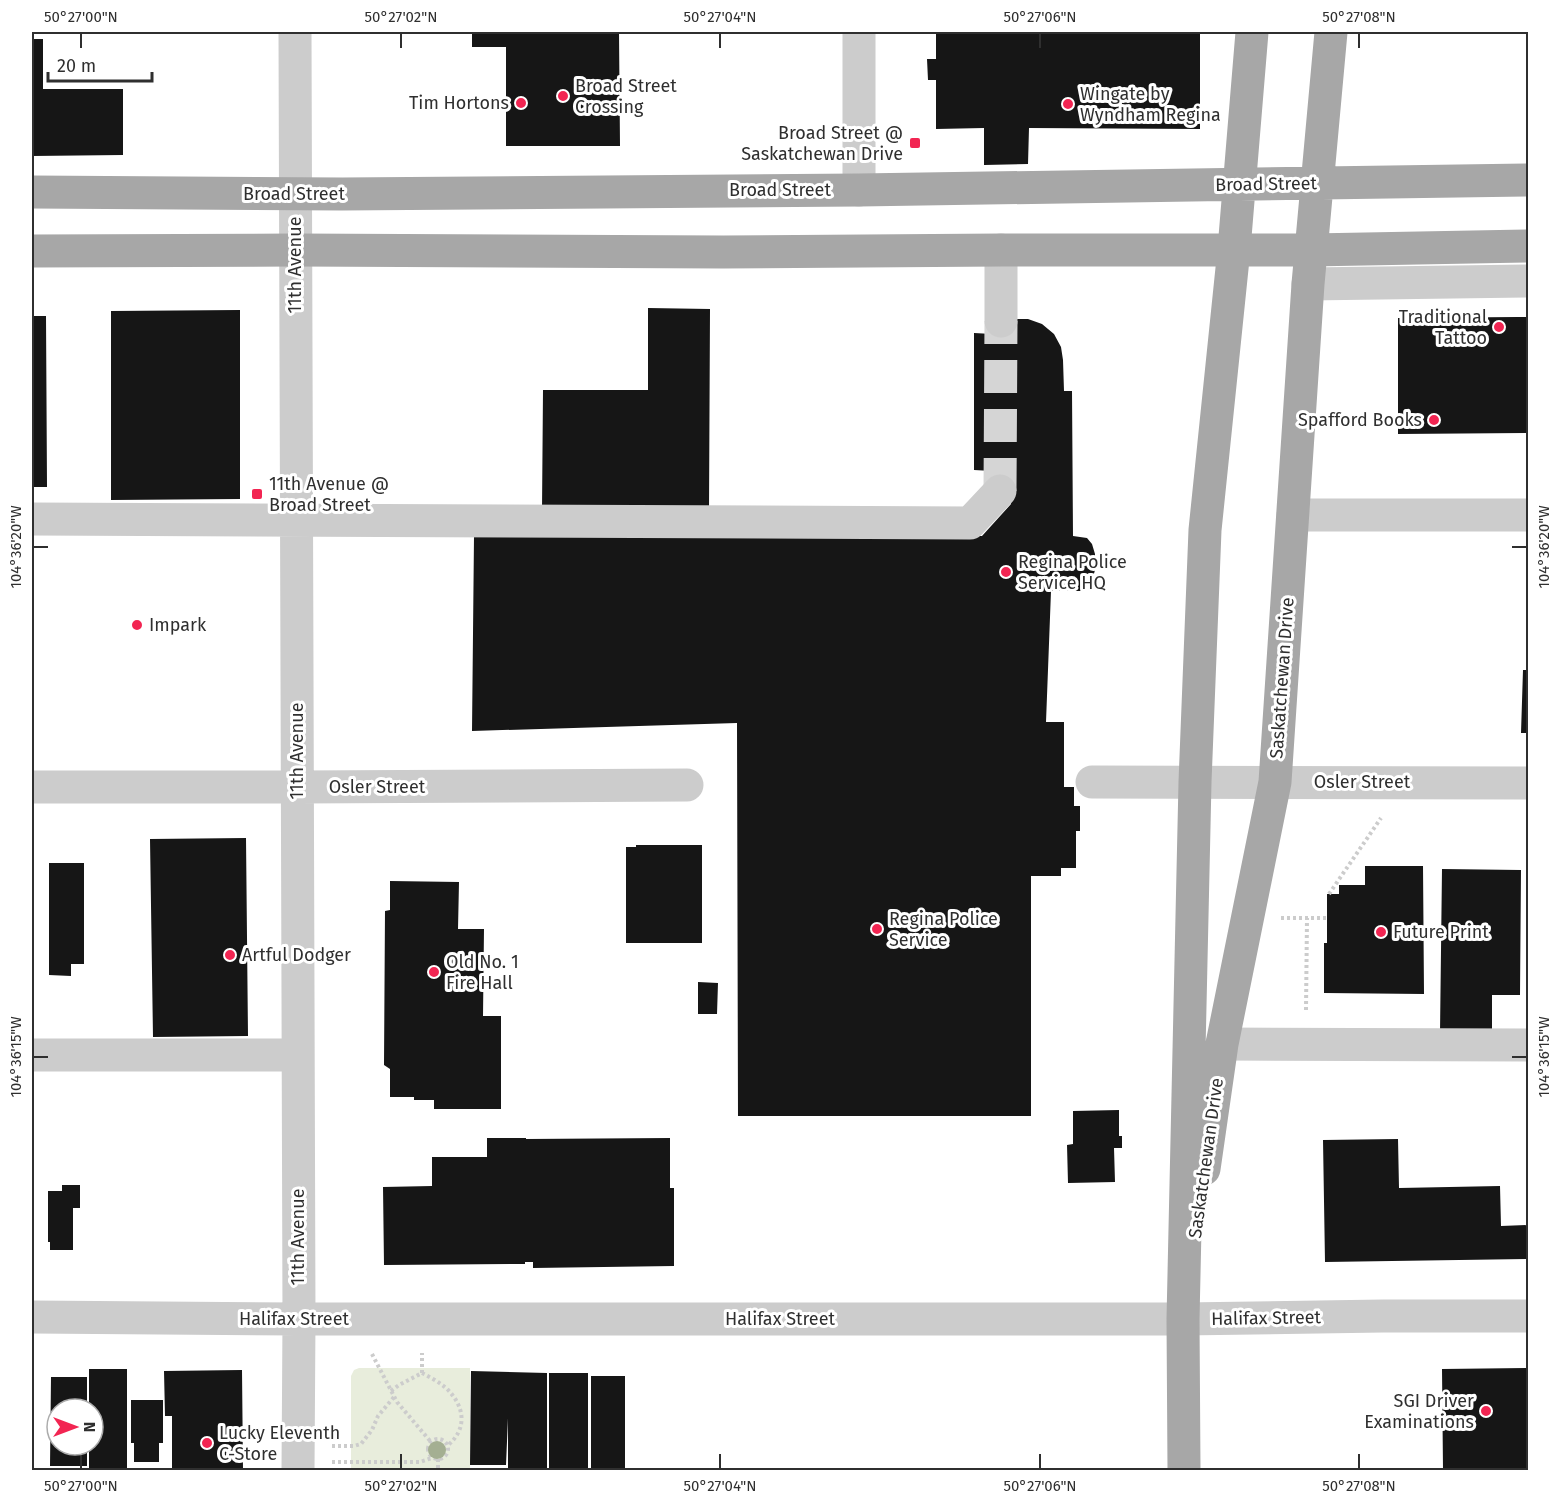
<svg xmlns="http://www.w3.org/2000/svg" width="1560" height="1502" viewBox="0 0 1560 1502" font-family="'Fira Sans',sans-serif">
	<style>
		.green { fill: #e8eddc }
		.building { fill: #161616 }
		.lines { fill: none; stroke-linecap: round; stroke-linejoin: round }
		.minor-tunnel { stroke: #d5d5d5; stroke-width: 33; stroke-dasharray: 33 16; stroke-linecap: butt }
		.path { stroke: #ccc; stroke-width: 4; stroke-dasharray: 3 3; stroke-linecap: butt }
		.minor { stroke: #ccc; stroke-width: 33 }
		.major { stroke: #a7a7a7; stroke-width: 33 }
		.tree { fill: #a4af92 }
		.ticks { fill: none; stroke: #2f2f2f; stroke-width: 2 }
		.poi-dot { fill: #f22552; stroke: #fff; stroke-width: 2 }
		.labels { text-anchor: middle; stroke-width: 6; stroke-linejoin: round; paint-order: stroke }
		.poi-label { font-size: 18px; fill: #2f2f2f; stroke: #fff; text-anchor: start }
		.street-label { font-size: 18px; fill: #2f2f2f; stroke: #fff }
		.neatline { fill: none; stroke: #2f2f2f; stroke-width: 2 }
		.ticks-label { font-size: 15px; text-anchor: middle; fill: #2f2f2f }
	</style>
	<rect width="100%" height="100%" fill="#fff"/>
	<path class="green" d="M359,1368H470V1470H351V1376L354,1370Z"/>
	<path class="building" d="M472,32H619L620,146H506V47H472Z
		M936,32H1200V129L1029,128L1028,164L984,165V128L936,129V80H928L927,59H936Z
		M32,39H43V89H123V155L32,156Z
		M648,308L710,309L709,511L542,510L543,390H648Z
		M240,310V499L111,500V311Z
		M32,316H46L47,487H32Z
		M1517,317H1528V433L1398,434V318Z
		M1011,319H1028L1042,324L1054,334L1061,347L1063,360L1064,391H1072L1073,536L1087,538L1092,544L1095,554V570L1092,581L1087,591H1051L1046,722H1064V787H1074V806H1080V831H1076V868H1061V876H1031V1116H738L737,723L472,731L474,536H982L1011,504L1010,472L974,470V333L992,334Z
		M1523,670H1528V733H1521Z
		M246,838L248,1036L153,1037L150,839Z
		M636,845H702V943H626V847H636Z
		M49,863H84V964H71V976L49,975Z
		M1365,866H1423L1424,994L1324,993V943H1327V894H1339V885H1365Z
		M1442,869L1521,870L1520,995H1492V1034L1440,1033Z
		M390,881L459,882L458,929H484L483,1016H501V1109H434V1100H414V1097H390V1069L384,1065L385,911L390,910Z
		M698,982L718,983L717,1014H698Z
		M1119,1110V1136H1122V1148H1114L1115,1182L1068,1183L1067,1145L1073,1144V1111Z
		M487,1138H526V1139L670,1138V1188H674V1266L533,1268V1262H525V1264L384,1265L383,1187L432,1186V1157H487Z
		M1398,1139L1399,1188L1500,1186L1501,1226L1528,1225V1259L1325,1262L1323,1140Z
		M62,1185H80V1208H73V1250H50V1242H48V1191H62Z
		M1528,1368V1470H1443L1442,1369Z
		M89,1369H127V1470H89V1445H93V1409H89Z
		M242,1370L243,1470H172V1416H165L164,1371Z
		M471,1371L547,1373V1470H508V1418L506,1465H470Z
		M549,1373H588V1468H549Z
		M591,1376H625V1470H591Z
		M51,1377H87V1409H57V1445H87V1466H50Z
		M131,1400H163V1443H159V1462H134V1443H131Z"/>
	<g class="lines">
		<path class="minor-tunnel" d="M1000,491L1001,321"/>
		<path class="path" d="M1329,894L1381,818
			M1281,918H1327
			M1306,1010L1307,918
			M372,1354L397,1402L431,1442
			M422,1373C430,1377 439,1382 446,1388C465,1406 468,1429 447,1446
			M391,1391L399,1385L422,1373V1353
			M428 1449a10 10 0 1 1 20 0a10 10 0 1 1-20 0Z
			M332,1446H354L361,1444L372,1430L378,1416L394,1397
			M438,1459V1470
			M332,1462H420L432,1458"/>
		<path class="minor" d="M295,32L299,1319L298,1470
			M859,190V32
			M1001,250V321
			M1308,284L1528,281
			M1293,515H1528
			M32,519L970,523L1000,491
			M1092,782L1528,783
			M32,787H297L687,785
			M1222,1044L1528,1045
			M32,1055H297
			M32,1317L299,1319H1183L1383,1316H1528"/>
		<path class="major" d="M32,192L342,194L859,190L1528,180
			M32,251L295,250L723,252L1001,250H1311L1528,246
			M1204,1169L1222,1044L1275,782L1308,284L1331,32
			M1184,1470L1183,1319L1195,782L1205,530L1234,249L1252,32"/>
	</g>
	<circle class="tree" cx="437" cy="1450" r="9"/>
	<path class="ticks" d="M81,33V48M401,33V48M720,33V48M1040,33V48M1359,33V48M33,547H48M1512,547H1527M33,1057H48M1512,1057H1527M81,1454V1469M401,1454V1469M720,1454V1469M1040,1454V1469M1359,1454V1469"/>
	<g class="poi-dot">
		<circle cx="563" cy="96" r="6"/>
		<circle cx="521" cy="103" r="6"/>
		<circle cx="1068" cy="104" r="6"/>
		<rect x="909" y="137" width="12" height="12" rx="3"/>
		<circle cx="1499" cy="327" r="6"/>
		<circle cx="1434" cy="420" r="6"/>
		<rect x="251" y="488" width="12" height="12" rx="3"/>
		<circle cx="1006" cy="572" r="6"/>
		<circle cx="137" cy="625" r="6"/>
		<circle cx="877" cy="929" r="6"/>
		<circle cx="1381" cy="932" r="6"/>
		<circle cx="230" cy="955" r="6"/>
		<circle cx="434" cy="972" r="6"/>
		<circle cx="1486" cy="1411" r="6"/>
		<circle cx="207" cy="1443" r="6"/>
	</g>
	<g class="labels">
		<g class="poi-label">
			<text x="575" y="92">Broad Street<tspan x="575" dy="21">Crossing</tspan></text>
			<text x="1080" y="100">Wingate by<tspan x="1080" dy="21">Wyndham Regina</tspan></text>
			<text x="509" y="109" text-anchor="end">Tim Hortons</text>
			<text x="903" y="139" text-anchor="end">Broad Street @<tspan x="903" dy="21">Saskatchewan Drive</tspan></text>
			<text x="1487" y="323" text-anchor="end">Traditional<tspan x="1487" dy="21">Tattoo</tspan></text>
			<text x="1422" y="426" text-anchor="end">Spafford Books</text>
			<text x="269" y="490">11th Avenue @<tspan x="269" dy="21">Broad Street</tspan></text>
			<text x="1018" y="568">Regina Police<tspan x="1018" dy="21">Service HQ</tspan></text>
			<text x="149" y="631">Impark</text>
			<text x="889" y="925">Regina Police<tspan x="889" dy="21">Service</tspan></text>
			<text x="1393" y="938">Future Print</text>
			<text x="242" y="961">Artful Dodger</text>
			<text x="446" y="968">Old No. 1<tspan x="446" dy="21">Fire Hall</tspan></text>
			<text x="1474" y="1407" text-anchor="end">SGI Driver<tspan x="1474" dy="21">Examinations</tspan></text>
			<text x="219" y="1439">Lucky Eleventh<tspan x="219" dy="21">C-Store</tspan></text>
		</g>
		<g class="street-label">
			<text transform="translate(1266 184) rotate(-1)" y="6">Broad Street</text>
			<text x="780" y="196">Broad Street</text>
			<text x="294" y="200">Broad Street</text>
			<text transform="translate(295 265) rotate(-90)" y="6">11th Avenue</text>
			<text transform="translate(1282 678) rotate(-86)" y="6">Saskatchewan Drive</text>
			<text transform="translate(297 751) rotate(-90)" y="6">11th Avenue</text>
			<text x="1362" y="788">Osler Street</text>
			<text x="377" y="793">Osler Street</text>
			<text transform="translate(1206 1158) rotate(-82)" y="6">Saskatchewan Drive</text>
			<text transform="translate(298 1237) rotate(-90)" y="6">11th Avenue</text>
			<text transform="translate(1266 1318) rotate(-1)" y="6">Halifax Street</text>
			<text x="294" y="1325">Halifax Street</text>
			<text x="780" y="1325">Halifax Street</text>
		</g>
	</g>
	<rect width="1560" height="1502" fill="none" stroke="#ffffff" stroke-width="66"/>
	<g transform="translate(75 1427) rotate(90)"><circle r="28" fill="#ffffff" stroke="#acacac" stroke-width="1.5"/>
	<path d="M0-4.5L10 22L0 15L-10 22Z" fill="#f22552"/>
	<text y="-9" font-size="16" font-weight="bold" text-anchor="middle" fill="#2f2f2f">N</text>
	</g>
	<path d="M48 72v9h104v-9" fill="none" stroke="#2f2f2f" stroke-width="3"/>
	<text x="57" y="72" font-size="18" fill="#2f2f2f" stroke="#ffffff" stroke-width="4.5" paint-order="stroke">20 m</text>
	<rect x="33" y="33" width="1494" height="1436" class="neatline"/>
	<g class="ticks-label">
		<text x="81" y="22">50°27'00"N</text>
		<text x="401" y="22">50°27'02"N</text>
		<text x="720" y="22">50°27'04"N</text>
		<text x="1040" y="22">50°27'06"N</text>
		<text x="1359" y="22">50°27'08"N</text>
		<text transform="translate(1544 547) rotate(-90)" y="5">104°36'20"W</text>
		<text transform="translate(16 547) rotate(-90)" y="5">104°36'20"W</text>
		<text transform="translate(1544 1057) rotate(-90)" y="5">104°36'15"W</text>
		<text transform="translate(16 1057) rotate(-90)" y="5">104°36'15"W</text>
		<text x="81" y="1491">50°27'00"N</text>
		<text x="401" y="1491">50°27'02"N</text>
		<text x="720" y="1491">50°27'04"N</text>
		<text x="1040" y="1491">50°27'06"N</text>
		<text x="1359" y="1491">50°27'08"N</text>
	</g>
</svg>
